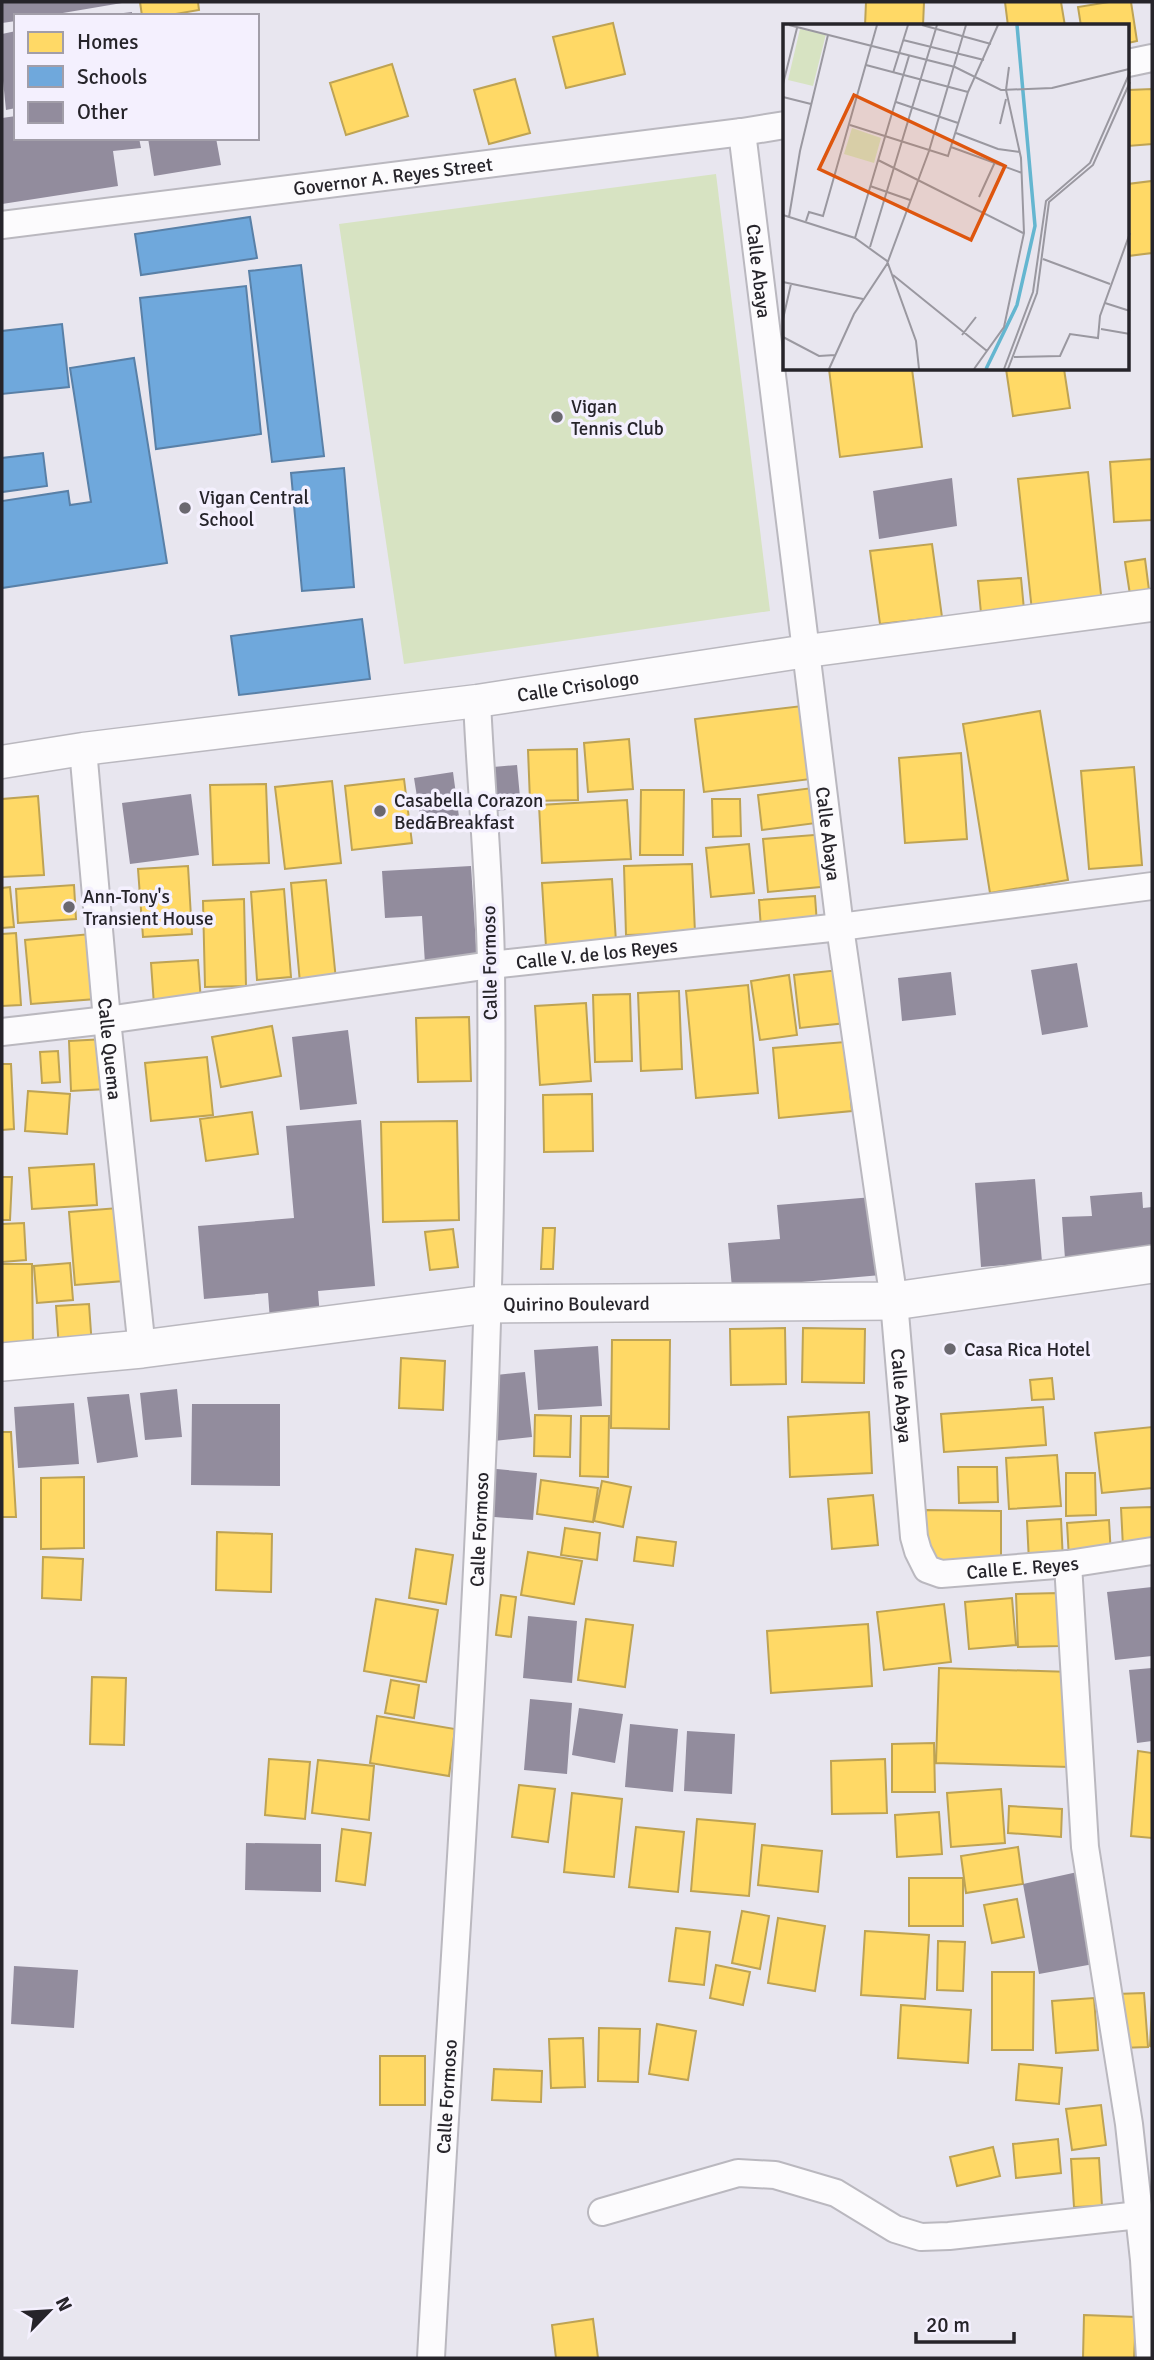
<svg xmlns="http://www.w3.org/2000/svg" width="1154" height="2360" viewBox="0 0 1154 2360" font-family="Signika,sans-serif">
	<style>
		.green { fill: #d7e3c2 }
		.homes { fill: #ffd966; stroke: #bea354; stroke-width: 2 }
		.schools { fill: #6fa8dc; stroke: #5980a7; stroke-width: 2 }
		.building { fill: #928c9d }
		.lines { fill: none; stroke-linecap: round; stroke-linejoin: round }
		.minor-casing { stroke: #bab8bf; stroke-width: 30 }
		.tertiary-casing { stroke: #bab8bf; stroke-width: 35 }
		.secondary-casing { stroke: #bab8bf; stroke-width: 40 }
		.minor { stroke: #fcfbfd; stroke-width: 26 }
		.tertiary { stroke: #fcfbfd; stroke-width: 32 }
		.secondary { stroke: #fcfbfd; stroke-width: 37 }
		.poi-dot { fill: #6a686f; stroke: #f4f0fe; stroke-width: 2.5 }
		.labels { text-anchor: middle; stroke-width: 7; stroke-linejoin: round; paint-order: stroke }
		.street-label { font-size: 19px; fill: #26242a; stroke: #f4f0fe }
		.poi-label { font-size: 19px; fill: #26242a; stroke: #f4f0fe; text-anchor: start }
		.inset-river { fill: none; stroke: #64b6d0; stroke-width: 3.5 }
		.inset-road { fill: none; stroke: #9a98a0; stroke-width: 2 }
		.view { fill: #de560e; fill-opacity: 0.15; stroke: #de560e; stroke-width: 3.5 }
		.inset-edge { fill: none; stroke: #26242a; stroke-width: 3.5 }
	</style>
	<rect width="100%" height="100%" fill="#e8e6ef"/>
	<path class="green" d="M716,174L770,611L404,664L339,224Z"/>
	<path class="homes" d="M140,2H198L199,10L164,16H142Z
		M866,2H924L923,26H865Z
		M1005,2H1061L1065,26H1008Z
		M1109,2H1131L1137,41L1128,43V26H1081L1078,7Z
		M613,23L625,74L566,88L553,37Z
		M392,64L408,116L346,135L330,83Z
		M515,79L530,133L489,144L474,90Z
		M1152,89V144L1128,146V90Z
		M1152,181V253L1128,256V184Z
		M829,369H912L922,447L840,457Z
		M1006,369H1064L1070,408L1013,416Z
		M1152,459V520L1114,522L1110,462Z
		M1088,472L1102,604L1032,611L1018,479Z
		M932,544L942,617L880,624L870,551Z
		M1145,559L1150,598L1131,601L1125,562Z
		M1021,578L1025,620L982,624L978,581Z
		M802,706L811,779L704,792L695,719Z
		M1040,711L1068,880L990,893L963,724Z
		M629,739L633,789L588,792L584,743Z
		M577,749L578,800L530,801L528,750Z
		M961,753L967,839L905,843L899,758Z
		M1134,767L1142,865L1089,869L1081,771Z
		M404,779L412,843L352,850L345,786Z
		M332,781L341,863L285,869L275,787Z
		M266,784L269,863L213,865L210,785Z
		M820,787L824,822L762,830L758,795Z
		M641,790H684L683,855H640Z
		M38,796L44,875L2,877V799Z
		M712,799H740L741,836L713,837Z
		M627,800L631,859L542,863L539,805Z
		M827,834L831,886L768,892L763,839Z
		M749,844L754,893L711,897L706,848Z
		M692,864L695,933L626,935L624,866Z
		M188,866L192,934L143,937L138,869Z
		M612,879L616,942L546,947L542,883Z
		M326,880L336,980L300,983L291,883Z
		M74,885L76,919L18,923L16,889Z
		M10,887L14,927L2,928V888Z
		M284,889L291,977L257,980L251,892Z
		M815,896L817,924L761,929L759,900Z
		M244,899L246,986L205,987L203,901Z
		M16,933L21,1005L2,1006V934Z
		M91,934L96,999L31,1004L25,940Z
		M198,960L201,1002L154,1005L151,963Z
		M839,970L846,1023L800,1028L794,975Z
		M789,975L797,1035L760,1040L751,981Z
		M748,985L758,1093L696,1098L686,991Z
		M679,991L682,1069L641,1071L638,993Z
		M630,994L632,1061L595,1062L593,995Z
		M586,1003L591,1081L540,1085L535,1006Z
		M469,1017L471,1081L418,1082L416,1018Z
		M272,1026L281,1076L221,1087L212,1037Z
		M105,1039L107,1089L71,1091L69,1041Z
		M845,1042L852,1111L779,1118L773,1048Z
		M58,1051L60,1082L42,1083L40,1052Z
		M207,1057L213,1115L151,1121L145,1063Z
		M2,1064H11L14,1129L2,1130Z
		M28,1091L70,1094L67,1134L25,1131Z
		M592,1094L593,1151L544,1152L543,1095Z
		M252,1112L258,1154L206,1161L200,1119Z
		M457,1121L459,1220L383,1222L381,1122Z
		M94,1164L97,1205L32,1209L29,1168Z
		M2,1177H12L10,1220H2Z
		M118,1208L124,1281L75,1285L69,1212Z
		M24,1223L26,1260L2,1262V1224Z
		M543,1228H555L553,1269H541Z
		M453,1229L458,1267L430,1270L425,1232Z
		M70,1263L73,1300L37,1303L34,1266Z
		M2,1264H32L33,1345H2Z
		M89,1304L92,1347L59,1349L56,1306Z
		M785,1328L786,1384L731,1385L730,1329Z
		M803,1328L865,1329L864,1383L802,1382Z
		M612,1340H670L669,1429L611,1428Z
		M401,1358L445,1361L443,1410L399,1408Z
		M1052,1378L1054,1399L1032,1400L1030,1380Z
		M1043,1407L1046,1445L944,1452L941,1414Z
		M869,1412L872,1473L790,1477L788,1417Z
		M535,1415L571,1416L570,1457L534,1456Z
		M581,1416H609L608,1477L580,1476Z
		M1152,1427V1488L1102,1493L1095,1433Z
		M2,1432H11L16,1517H2Z
		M1057,1455L1061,1506L1009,1509L1006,1458Z
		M958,1467H997L998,1502L959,1503Z
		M1066,1473H1095L1096,1515L1066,1516Z
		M84,1477V1548L41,1549V1478Z
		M541,1480L598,1488L593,1522L537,1514Z
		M602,1481L631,1487L623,1527L594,1521Z
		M873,1495L878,1545L832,1549L828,1499Z
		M1152,1507V1546L1123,1547L1121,1508Z
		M926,1510L1001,1511V1565L926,1564Z
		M1061,1519L1063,1561L1029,1562L1027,1521Z
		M1109,1520L1111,1556L1069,1559L1067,1523Z
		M565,1528L600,1533L597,1560L561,1555Z
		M217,1532L272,1534L271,1592L216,1590Z
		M637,1537L676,1542L673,1566L634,1561Z
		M416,1549L453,1555L446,1604L409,1598Z
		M528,1552L582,1561L574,1604L521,1595Z
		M43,1557L83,1559L81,1600L42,1598Z
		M1059,1593L1060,1646L1018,1647L1016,1594Z
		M501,1595L516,1597L511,1637L496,1635Z
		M1012,1598L1016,1645L969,1649L965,1602Z
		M376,1599L438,1610L426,1682L364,1671Z
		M944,1604L951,1662L884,1670L877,1612Z
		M586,1619L633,1625L625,1687L578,1680Z
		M868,1624L872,1686L771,1693L767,1631Z
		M939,1668L1072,1672L1070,1767L936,1763Z
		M92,1677L126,1678L124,1745L90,1744Z
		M391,1680L419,1685L414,1718L385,1713Z
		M377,1716L455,1729L449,1776L370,1763Z
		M934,1743L935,1792H892V1744Z
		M1138,1751L1152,1753V1838L1131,1836Z
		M269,1759L310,1762L305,1819L265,1815Z
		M885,1759L887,1813L832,1814L831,1761Z
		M318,1760L374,1766L369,1820L312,1813Z
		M519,1785L555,1789L548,1842L512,1837Z
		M1001,1789L1005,1843L951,1847L947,1793Z
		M572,1793L622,1799L614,1877L564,1872Z
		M1009,1806L1062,1809L1061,1837L1008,1833Z
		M939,1812L942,1854L897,1857L895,1815Z
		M697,1819L755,1824L749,1896L691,1891Z
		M636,1827L684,1832L678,1892L629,1887Z
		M342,1829L371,1833L365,1885L336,1881Z
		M762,1845L822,1851L818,1892L758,1885Z
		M1018,1847L1023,1884L966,1893L961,1856Z
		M909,1878H963V1926H909Z
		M1017,1899L1024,1937L992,1943L984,1905Z
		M742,1911L769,1916L760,1969L732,1963Z
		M778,1918L825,1926L815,1991L768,1983Z
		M676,1928L710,1932L704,1985L669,1981Z
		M865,1931L929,1935L925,1999L861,1995Z
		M938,1941L965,1942L963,1991L937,1990Z
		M716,1965L750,1972L743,2005L710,1998Z
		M992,1972H1034L1033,2050H992Z
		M1144,1993L1148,2047L1120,2048L1116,1994Z
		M1094,1998L1098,2050L1056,2053L1052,2001Z
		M1152,2003V2047L1150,2046Z
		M901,2005L971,2010L968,2063L898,2058Z
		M657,2024L696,2031L688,2080L649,2074Z
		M599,2028L640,2029L638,2082L598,2081Z
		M583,2038L585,2087L551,2088L549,2039Z
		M380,2056H425V2105H380Z
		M1019,2064L1062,2068L1059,2104L1016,2100Z
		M494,2069L542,2071L541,2102L492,2100Z
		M1101,2105L1106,2145L1072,2150L1066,2109Z
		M1058,2139L1061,2173L1016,2178L1013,2144Z
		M993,2147L1000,2176L957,2186L950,2157Z
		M1099,2158L1102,2206L1074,2207L1071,2159Z
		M1084,2315L1136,2317L1134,2358H1083Z
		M593,2319L598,2358H556L552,2325Z"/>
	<path class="schools" d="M250,217L257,258L141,275L135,234Z
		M301,265L324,456L272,462L249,271Z
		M246,286L261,434L156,449L140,298Z
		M62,324L69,387L2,394V331Z
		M134,358L167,563L2,588V501L68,491L70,505L91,502L70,368Z
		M43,453L47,486L2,492V458Z
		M344,468L354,587L302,591L291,473Z
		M362,619L370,679L239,695L231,636Z"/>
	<path class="building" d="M2,2H122V3L45,16H16V21L2,23Z
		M132,12V16H115V14Z
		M16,31V108L6,110L2,71V34Z
		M16,116V138H139L141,148L113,151L118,186L2,204V118Z
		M148,138H216L221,165L154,176Z
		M952,478L957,526L879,539L873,491Z
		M517,765L521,808L497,811L493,767Z
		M453,772L459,817L421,822L414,778Z
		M191,794L199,855L130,864L122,803Z
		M471,866L477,961L425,964L422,916L385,918L382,871Z
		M1077,963L1088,1027L1042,1035L1031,970Z
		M951,972L956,1015L902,1021L898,978Z
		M348,1030L357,1104L300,1110L292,1037Z
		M361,1120L375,1286L318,1291L320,1317L270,1321L268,1293L204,1299L198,1226L294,1218L286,1126Z
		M1035,1179L1042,1262L981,1267L975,1183Z
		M1142,1192L1143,1208L1152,1207V1253L1065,1259L1062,1217L1092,1216L1090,1196Z
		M873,1197L881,1275L732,1288L728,1243L780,1239L777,1205Z
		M598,1346L602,1406L538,1410L534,1350Z
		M525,1372L532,1437L494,1441L487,1376Z
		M177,1389L182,1437L145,1440L140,1393Z
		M129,1394L138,1457L97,1463L87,1397Z
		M74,1403L79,1464L18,1468L14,1407Z
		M192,1404H280V1486L191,1485Z
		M486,1468L537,1473L533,1520L482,1516Z
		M1152,1587V1656L1115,1660L1107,1592Z
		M528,1616L577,1621L572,1683L523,1678Z
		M1152,1668V1741L1137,1743L1129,1670Z
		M530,1699L572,1703L567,1774L524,1770Z
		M579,1708L623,1714L615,1763L572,1755Z
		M630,1724L678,1729L673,1792L625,1787Z
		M687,1731L735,1734L732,1794L684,1791Z
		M246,1843L321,1844V1892L245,1890Z
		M1082,1871L1099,1963L1039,1974L1023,1884Z
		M14,1966L78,1970L74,2028L11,2024Z"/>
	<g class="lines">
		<defs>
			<g id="minor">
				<path d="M1128,63L1152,58"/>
				<path id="s1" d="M742,132L840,927L894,1301L914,1537L918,1551L927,1569L941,1574L1068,1564L1152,1551"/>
				<path id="s2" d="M2,225L742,132L785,125"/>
				<path id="s3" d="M83,749L107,1020L142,1349"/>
				<path id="s4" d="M2,1032L107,1020L491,965L840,927L1152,886"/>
				<path d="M1068,1564L1085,1847L1129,2124L1144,2260L1150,2358"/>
				<path d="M602,2212L738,2173L775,2175L836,2193L895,2229L921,2237L949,2236L1139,2215"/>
				<path id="s5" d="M431,2358C456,1895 496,1432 491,967C490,879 481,790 477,701"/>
			</g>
			<g id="tertiary">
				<path id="s6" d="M2,762L83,749L477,701L807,651L1152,605"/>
			</g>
			<g id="secondary">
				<path id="s7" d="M2,1362L142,1349L488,1304L894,1301L1152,1264"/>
			</g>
		</defs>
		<use href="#minor" class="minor-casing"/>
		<use href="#tertiary" class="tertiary-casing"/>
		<use href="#secondary" class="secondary-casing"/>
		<use href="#minor" class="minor"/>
		<use href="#tertiary" class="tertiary"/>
		<use href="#secondary" class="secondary"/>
	</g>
	<g class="poi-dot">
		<circle cx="557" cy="417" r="7"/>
		<circle cx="185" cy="508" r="7"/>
		<circle cx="380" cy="811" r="7"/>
		<circle cx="69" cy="907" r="7"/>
		<circle cx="950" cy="1349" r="7"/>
	</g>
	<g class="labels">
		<g class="street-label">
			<text dy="7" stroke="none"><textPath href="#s2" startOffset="394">Governor A. Reyes Street</textPath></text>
			<text dy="7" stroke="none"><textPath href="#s1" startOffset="140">Calle Abaya</textPath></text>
			<text dy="7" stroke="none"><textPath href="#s6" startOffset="581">Calle Crisologo</textPath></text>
			<text dy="7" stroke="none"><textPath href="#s1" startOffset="707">Calle Abaya</textPath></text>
			<text dy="7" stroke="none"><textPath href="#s4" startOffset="600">Calle V. de los Reyes</textPath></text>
			<text transform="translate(489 963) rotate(-91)" y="7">Calle Formoso</text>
			<text dy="7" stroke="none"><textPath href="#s3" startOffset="301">Calle Quema</textPath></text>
			<text dy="7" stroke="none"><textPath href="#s7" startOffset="578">Quirino Boulevard</textPath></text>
			<text dy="7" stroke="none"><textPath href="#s1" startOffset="1274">Calle Abaya</textPath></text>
			<text dy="7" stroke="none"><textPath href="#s5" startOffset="830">Calle Formoso</textPath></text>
			<text dy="7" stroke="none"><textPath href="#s1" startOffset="1547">Calle E. Reyes</textPath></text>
			<text dy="7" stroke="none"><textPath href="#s5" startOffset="262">Calle Formoso</textPath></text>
		</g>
		<g class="poi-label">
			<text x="571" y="413">Vigan<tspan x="571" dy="22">Tennis Club</tspan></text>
			<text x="199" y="504">Vigan Central<tspan x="199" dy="22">School</tspan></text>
			<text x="394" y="807">Casabella Corazon<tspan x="394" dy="22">Bed&amp;Breakfast</tspan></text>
			<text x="83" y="903">Ann-Tony's<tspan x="83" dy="22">Transient House</tspan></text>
			<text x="964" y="1356">Casa Rica Hotel</text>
		</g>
	</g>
	<g transform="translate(783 24)">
		<rect width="346" height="346" fill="#e8e6ef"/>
		<path d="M17,5L43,10L30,62L5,56ZM69,104L98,114L91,139L61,130Z" fill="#d7e3c2"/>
		<path class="inset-river" d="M203,345L234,281L252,202L234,1"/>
		<path class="inset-road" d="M6,1L172,43L218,66L269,64L346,45M139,1L208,20M120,16L201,36M83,41L185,68M110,49L125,1M0,60L14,4M0,73L28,80M113,78L175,99M217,100L223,75M67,101L165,132L185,68L215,1M173,109L215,125L237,128M168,123L239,149M95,136L240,209M87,162L127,176M196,173L212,138M0,191L72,214L104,237L133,317L136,345M6,193L17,127L45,11M23,197L26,188L40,192L94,1M72,214L126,32M87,223L154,1M260,235L327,260M110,251L204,327M0,258L80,275M322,279L347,287M0,295L8,260M318,305L347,310M179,311L193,293M0,313L36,332L52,331M231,333L277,332L287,310L315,314L317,292L347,209M46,345L71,290L104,240L146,127L183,1M191,345L221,303L241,209L238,134L223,66L226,43M221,345L250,268L263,177L307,139L347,48M225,345L254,269L266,178L310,141L347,58"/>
		<path class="view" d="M71,71L222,142L188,216L36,145Z"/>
		<rect width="346" height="346" class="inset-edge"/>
	</g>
	<rect width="1154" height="2360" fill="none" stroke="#26242a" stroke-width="7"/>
	<rect x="14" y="14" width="245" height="126" fill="#f4f0fe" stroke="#a29ea9" stroke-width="2"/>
	<rect x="28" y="32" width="35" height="21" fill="#ffd966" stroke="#a29ea9" stroke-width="2"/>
	<text x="77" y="49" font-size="21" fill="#26242a">Homes</text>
	<rect x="28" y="66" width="35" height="21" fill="#6fa8dc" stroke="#a29ea9" stroke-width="2"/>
	<text x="77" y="84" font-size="21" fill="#26242a">Schools</text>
	<rect x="28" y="102" width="35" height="21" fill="#928c9d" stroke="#a29ea9" stroke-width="2"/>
	<text x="77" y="119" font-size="21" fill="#26242a">Other</text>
	<g transform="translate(49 2311) rotate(65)" stroke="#f4f0fe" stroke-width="5" paint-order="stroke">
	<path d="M0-5L12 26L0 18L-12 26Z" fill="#26242a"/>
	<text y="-10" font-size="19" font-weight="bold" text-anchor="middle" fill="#26242a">N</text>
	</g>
	<path d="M916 2332v10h98v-10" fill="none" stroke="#26242a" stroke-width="3.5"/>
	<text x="926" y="2332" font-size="21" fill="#26242a" stroke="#f4f0fe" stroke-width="5" paint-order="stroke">20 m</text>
</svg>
